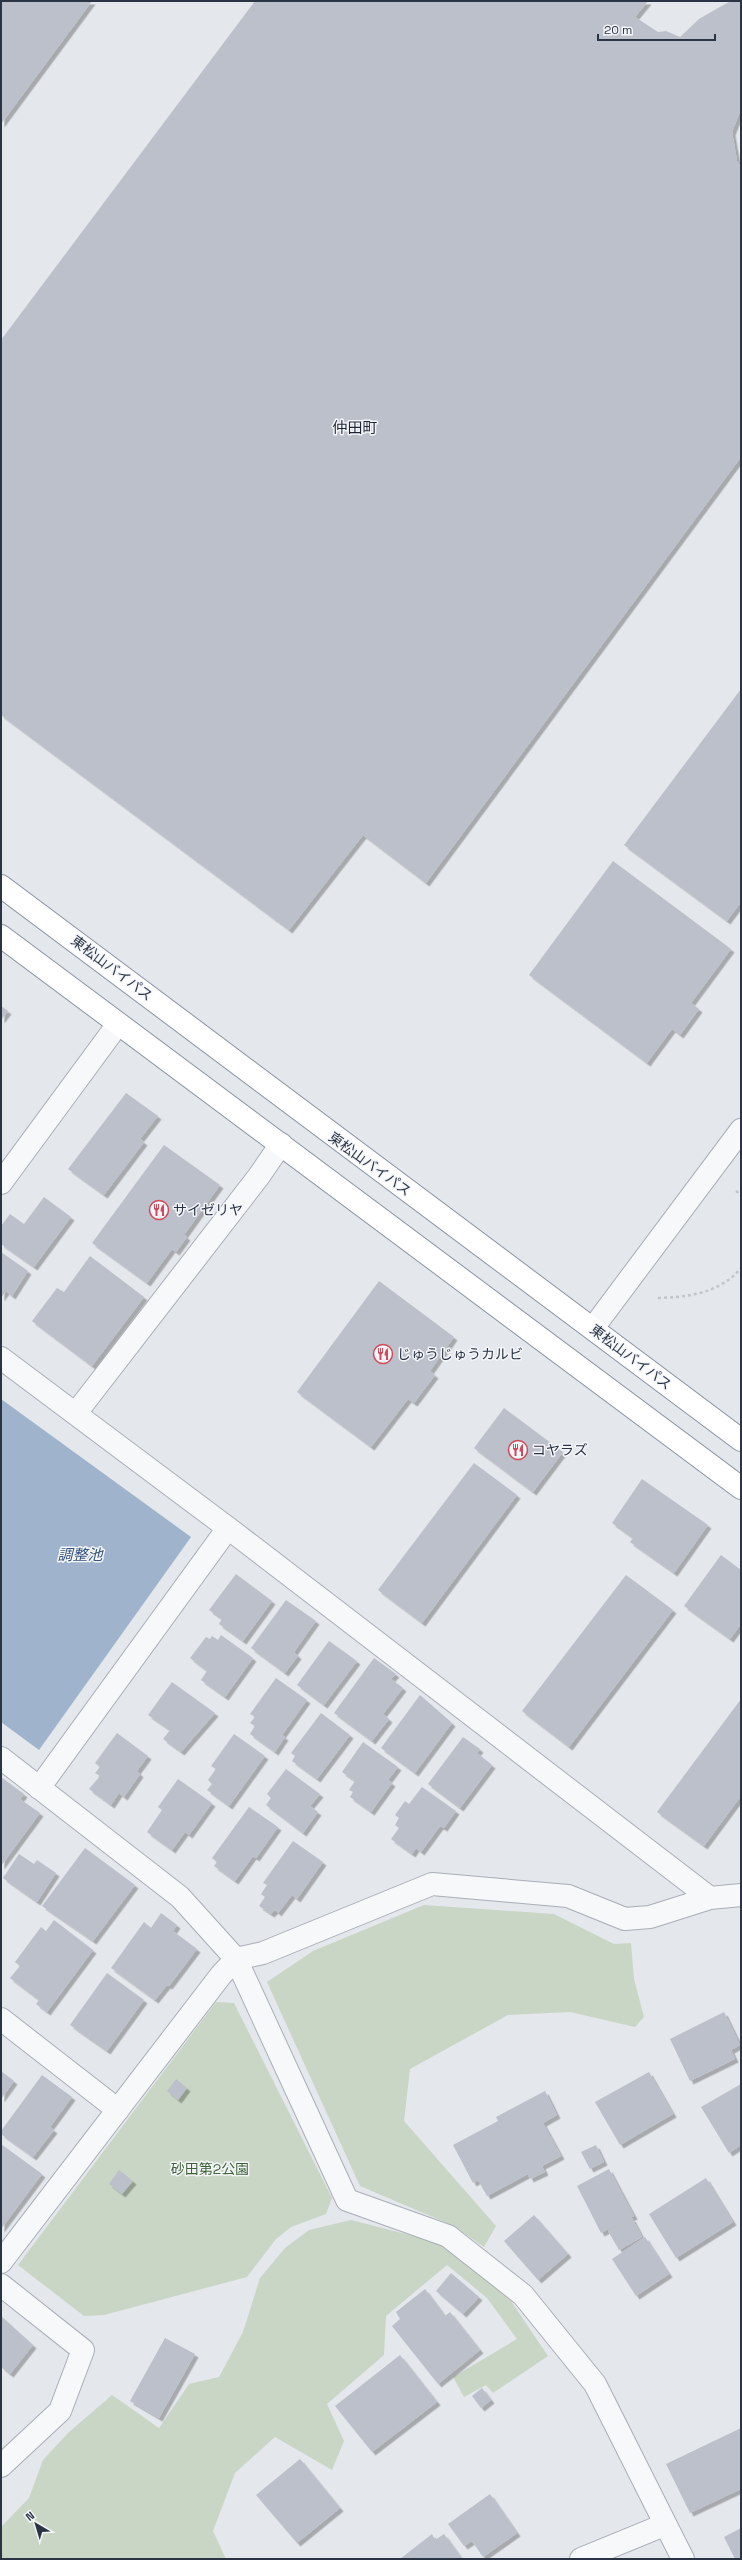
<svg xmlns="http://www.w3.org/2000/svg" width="742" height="2560" viewBox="0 0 742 2560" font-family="'Space Grotesk','Noto Sans JP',sans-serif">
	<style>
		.green { fill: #c9d6c5 }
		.water { fill: #9fb4cc }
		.building { fill: #bbc0ca; filter: url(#shadow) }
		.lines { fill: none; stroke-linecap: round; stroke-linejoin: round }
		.minor-casing { stroke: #a9aeb7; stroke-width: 24 }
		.tertiary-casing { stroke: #a9aeb7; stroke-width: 24 }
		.trunk-casing { stroke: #8b94a3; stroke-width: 24 }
		.path { stroke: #c2c5cb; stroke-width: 2.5; stroke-dasharray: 3 3; stroke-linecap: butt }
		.minor { stroke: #f7f8fa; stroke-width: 22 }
		.tertiary { stroke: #f7f8fa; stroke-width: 22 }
		.trunk { stroke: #fff; stroke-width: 22 }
		.labels { text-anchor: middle; stroke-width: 3; stroke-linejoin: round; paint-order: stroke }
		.street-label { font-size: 14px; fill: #2b3445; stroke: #f4f6f9 }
		.poi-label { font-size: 14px; fill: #2b3445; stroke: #f4f6f9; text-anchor: start }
		.park-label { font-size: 14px; fill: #3f6138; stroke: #f4f6f9 }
		.neighbourhood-label { font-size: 15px; fill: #1d2536; stroke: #f4f6f9 }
		.water-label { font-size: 15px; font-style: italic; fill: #34527a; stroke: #f4f6f9 }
	</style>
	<defs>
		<filter id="shadow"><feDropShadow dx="3.5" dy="3.5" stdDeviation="0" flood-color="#0004"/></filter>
	</defs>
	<rect width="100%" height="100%" fill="#e4e7ec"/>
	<path class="green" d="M424,1905L554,1914L614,1944L631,1943L634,1979L644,2017L635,2027L570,2012L508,2015L410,2069L404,2121L496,2226L484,2247L454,2226L360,2186L267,1982L313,1951Z
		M216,2002L234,2003L332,2198L326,2214L291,2227L276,2239L247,2277L104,2315L84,2316L18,2265Z
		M351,2220L445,2244L511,2301L548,2356L493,2393L486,2385L464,2397L453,2377L517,2339L487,2298L447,2265L386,2316L384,2355L327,2404L344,2441L332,2470L275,2437L235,2473L213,2531L226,2559H1V2527L29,2498L43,2460L68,2433L112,2395L159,2428L189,2384L219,2377L243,2332L260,2278L285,2248L309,2230Z"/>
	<path class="water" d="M1,1399L191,1537L39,1750L1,1722Z"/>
	<path class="building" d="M1,1H92L1,124Z
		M255,1H648L635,17L658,32L666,31L680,37L699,19L718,8L731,1H741V109L732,132L737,161L741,167V457L426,883L363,835L289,930L1,715V340Z
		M741,689V902L727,921L624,845Z
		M613,861L731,949L691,1003L699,1009L680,1035L672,1029L647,1063L529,975Z
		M1,1006L8,1011L1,1020Z
		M126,1093L158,1116L140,1139L144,1142L104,1195L68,1169Z
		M164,1145L220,1185L184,1235L187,1237L176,1252L172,1249L147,1283L92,1243Z
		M44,1197L71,1217L34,1267L1,1244V1226L10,1214L24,1224Z
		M1,1252L28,1271L12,1296L6,1291L1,1298Z
		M90,1256L144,1297L92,1366L32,1321L57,1288L64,1292Z
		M379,1281L454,1337L430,1371L435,1375L414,1403L408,1399L371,1447L297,1392Z
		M504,1408L563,1452L533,1492L474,1448Z
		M474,1463L517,1495L422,1623L378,1590Z
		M642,1479L708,1525L674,1573L630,1542L633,1538L612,1523Z
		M721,1555L741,1570V1624L730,1639L684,1606Z
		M236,1574L272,1601L243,1641L219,1624L222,1619L209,1610Z
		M626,1575L673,1610L569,1747L522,1711Z
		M286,1600L316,1621L294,1652L298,1656L285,1673L251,1648Z
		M221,1635L253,1658L225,1697L201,1680L207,1671L190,1658L206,1637L210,1639L212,1636L218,1640Z
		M329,1641L357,1661L324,1705L297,1685Z
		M374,1658L396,1674L391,1679L403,1688L383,1714L389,1719L372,1741L334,1713Z
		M276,1678L307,1700L282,1735L285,1737L275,1752L250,1734L255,1726L250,1723L255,1717L250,1714Z
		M172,1682L215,1713L181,1752L163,1739L170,1730L148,1715Z
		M420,1695L452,1723L415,1773L381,1748Z
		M741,1699V1796L704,1846L657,1812Z
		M321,1713L350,1735L317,1779L292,1761L295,1756L291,1753Z
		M117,1733L148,1756L137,1771L140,1774L124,1797L119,1793L111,1805L89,1789L100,1776L95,1773L100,1767L95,1763Z
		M234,1734L265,1756L229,1806L207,1790L212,1784L208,1780L216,1769L211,1766Z
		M463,1737L480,1749L477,1753L492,1765L460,1808L428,1784Z
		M363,1742L398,1767L388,1780L392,1783L371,1812L350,1797L353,1792L349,1790L355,1781L342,1772Z
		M286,1769L320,1794L310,1806L318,1812L303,1833L266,1805L271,1798L267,1794Z
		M1,1777L24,1794L20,1799L40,1813L1,1866Z
		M178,1779L212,1803L189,1835L185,1832L172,1850L147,1832L162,1810L158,1807Z
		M422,1787L456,1811L444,1828L440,1826L421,1852L416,1848L412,1854L391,1839L399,1828L395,1825L399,1818L395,1815L405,1801L409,1804Z
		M249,1807L278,1827L256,1858L253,1856L235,1881L214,1866L217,1862L212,1858Z
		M293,1841L323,1862L297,1899L292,1895L278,1913L275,1910L271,1914L259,1906L265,1897L261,1894L267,1885L263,1883Z
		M85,1848L135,1885L93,1941L42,1906Z
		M19,1854L34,1864L37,1860L56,1873L37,1902L3,1878Z
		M161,1913L177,1925L173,1931L197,1949L169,1986L167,1985L155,2000L111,1968L144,1922L151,1928Z
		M54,1920L93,1950L47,2012L36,2004L39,2000L10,1978L20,1966L15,1962L41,1927L46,1931Z
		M107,1973L144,2000L107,2051L70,2025Z
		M724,2012L740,2045L731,2050L735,2059L690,2081L670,2039Z
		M1,2071L14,2081L1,2099Z
		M649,2072L673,2114L620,2145L595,2102Z
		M42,2075L72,2097L50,2127L54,2130L33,2157L1,2134V2131Z
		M176,2079L187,2088L178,2100L167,2091Z
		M741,2084V2145L729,2153L701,2107Z
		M545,2091L557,2115L543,2123L561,2156L542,2166L545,2172L530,2179L528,2174L487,2196L478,2180L473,2183L453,2145L498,2121L496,2117Z
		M1,2144L42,2174L1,2229Z
		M596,2145L604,2162L590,2169L581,2152Z
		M609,2169L634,2216L601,2233L577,2186Z
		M119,2170L133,2181L122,2194L109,2184Z
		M706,2178L733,2222L676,2258L649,2214Z
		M534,2215L568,2254L538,2280L504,2241Z
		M632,2218L642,2237L619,2250L608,2231Z
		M645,2237L669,2274L636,2296L612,2259Z
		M451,2273L479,2297L463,2314L436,2291Z
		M425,2289L445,2316L450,2312L480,2350L438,2384L392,2326L400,2319L396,2312Z
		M1,2316L33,2345L10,2374L1,2367Z
		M165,2338L195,2354L159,2418L130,2401Z
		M400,2355L437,2402L372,2452L335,2406Z
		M482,2388L491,2400L481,2408L472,2396Z
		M741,2428V2489L690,2513L666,2464Z
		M300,2459L340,2508L297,2543L256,2495Z
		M490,2494L517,2533L483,2557L472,2541L464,2546L448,2524Z
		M741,2528V2559H735L724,2537Z
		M432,2534L435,2540L444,2534L462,2559H400Z"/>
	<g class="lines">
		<defs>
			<path id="minor" d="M1,1183L118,1024
				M1,1358L228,1528L710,1898
				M76,1413L259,1176L281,1144
				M1,1758L180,1897L236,1959L347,2200L448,2236L523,2295L595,2384L683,2559
				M39,1788L228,1528
				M1,2019L118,2110
				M1,2262L221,1975L236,1959L263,1953L432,1884L568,1896L625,1919L650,1917L710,1898L741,1895
				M1,2285L83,2350L60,2411L1,2466
				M581,2559L664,2525"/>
			<path id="tertiary" d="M593,1328L741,1130"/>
			<path id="trunk" d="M1,886L741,1440
				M1,936L741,1488"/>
		</defs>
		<use href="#minor" class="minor-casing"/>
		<use href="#tertiary" class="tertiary-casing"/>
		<use href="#trunk" class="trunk-casing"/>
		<path class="path" d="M736,1191L741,1195
			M658,1298C689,1297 720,1293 741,1268"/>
		<use href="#minor" class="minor"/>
		<use href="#tertiary" class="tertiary"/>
		<use href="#trunk" class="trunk"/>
	</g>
	<defs>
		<symbol id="restaurant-ring" viewBox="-11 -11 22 22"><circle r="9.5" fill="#f4f6f9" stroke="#d1495b" stroke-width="1.5"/><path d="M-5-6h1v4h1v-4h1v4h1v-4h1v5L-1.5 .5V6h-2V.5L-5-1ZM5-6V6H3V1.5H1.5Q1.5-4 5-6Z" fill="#d1495b"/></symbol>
	</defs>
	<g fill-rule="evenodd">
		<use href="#restaurant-ring" x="148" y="1199" width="22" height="22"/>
		<use href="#restaurant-ring" x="372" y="1343" width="22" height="22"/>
		<use href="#restaurant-ring" x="507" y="1439" width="22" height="22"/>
	</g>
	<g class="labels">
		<g class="street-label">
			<text transform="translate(112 968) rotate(37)" y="5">東松山バイパス</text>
			<text transform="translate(370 1164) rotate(36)" y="5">東松山バイパス</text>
			<text transform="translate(631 1357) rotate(37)" y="5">東松山バイパス</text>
		</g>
		<g class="poi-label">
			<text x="173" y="1215">サイゼリヤ</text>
			<text x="397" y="1359">じゅうじゅうカルビ</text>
			<text x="532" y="1455">コヤラズ</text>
		</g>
		<g class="park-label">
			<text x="210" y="2174">砂田第2公園</text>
		</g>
		<g class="neighbourhood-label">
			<text x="355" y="433">仲田町</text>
		</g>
		<g class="water-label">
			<text x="80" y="1560">調整池</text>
		</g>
	</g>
	<rect width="742" height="2560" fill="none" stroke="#2b3445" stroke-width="4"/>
	<g transform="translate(36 2524) rotate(322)" stroke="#f4f6f9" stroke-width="3" paint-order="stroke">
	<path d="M0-3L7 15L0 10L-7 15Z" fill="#2b3445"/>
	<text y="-6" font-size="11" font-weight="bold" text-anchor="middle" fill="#2b3445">N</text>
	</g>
	<path d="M598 34v6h117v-6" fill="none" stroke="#2b3445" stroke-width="2"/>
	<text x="604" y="34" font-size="12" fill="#2b3445" stroke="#f4f6f9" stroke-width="3" paint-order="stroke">20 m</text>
</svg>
